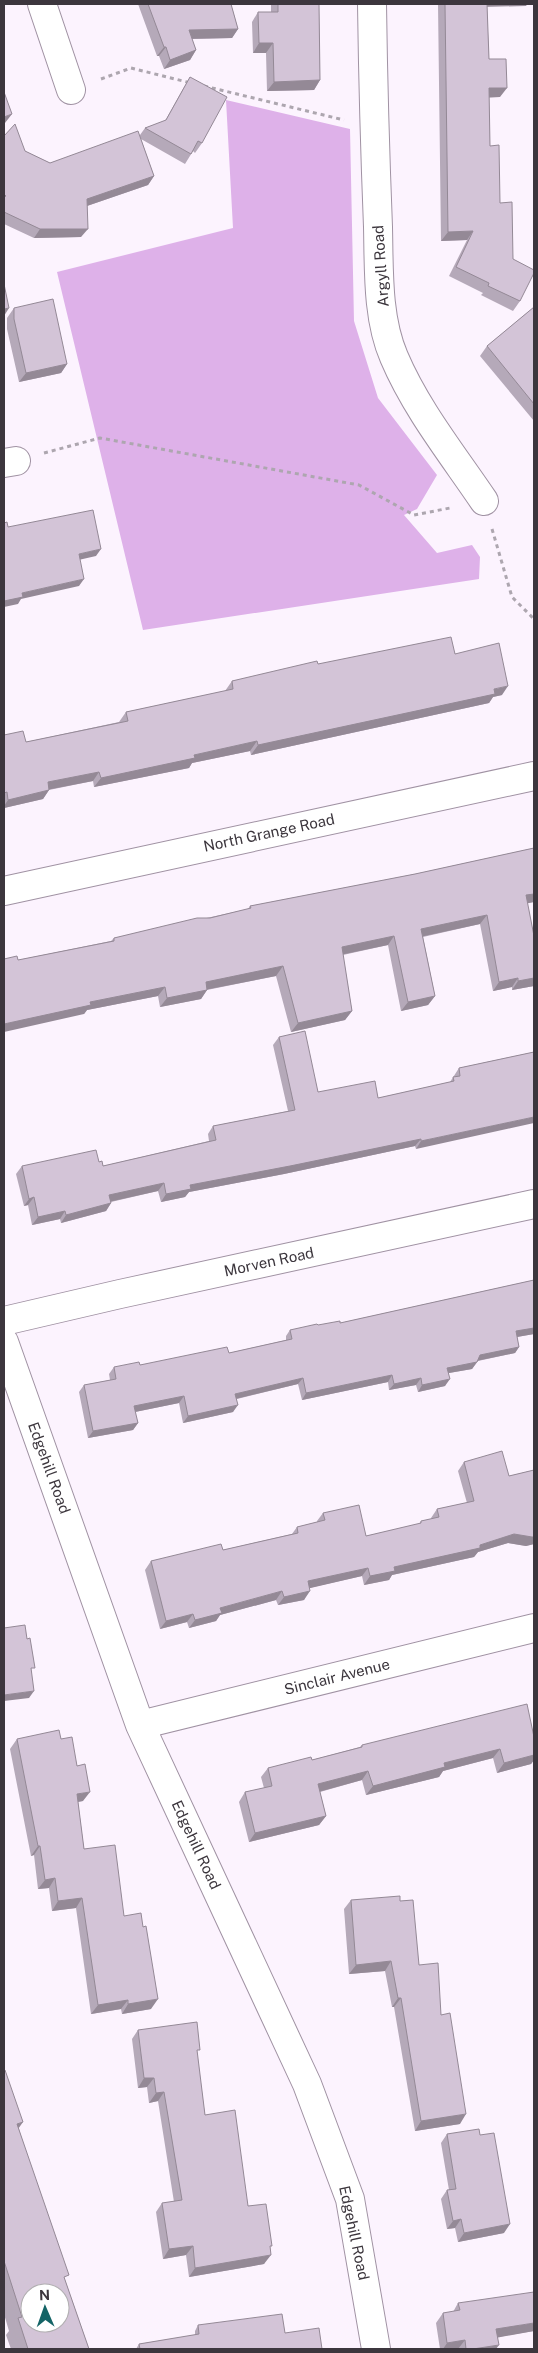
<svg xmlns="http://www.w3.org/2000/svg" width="538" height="2353" viewBox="0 0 538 2353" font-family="'Public Sans',sans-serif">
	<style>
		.green { fill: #deb1e9 }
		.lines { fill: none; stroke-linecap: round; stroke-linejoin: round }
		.minor-casing { stroke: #a092a3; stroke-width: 30 }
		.path { stroke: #ada6af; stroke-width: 3; stroke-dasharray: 4 4; stroke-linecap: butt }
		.minor { stroke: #fff; stroke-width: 28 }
		.wall { fill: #b5a9b9 }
		.shaded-wall { fill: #948996 }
		.building { fill: #d3c4d7; stroke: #948996; fill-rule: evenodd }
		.labels { text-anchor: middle; stroke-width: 4.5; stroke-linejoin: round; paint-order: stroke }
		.street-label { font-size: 15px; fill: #3c363d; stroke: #fff }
	</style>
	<rect width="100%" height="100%" fill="#fcf3fe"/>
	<path class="green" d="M226,100L350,129L354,321L378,398L437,475L417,509L404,515L437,553L472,545L480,557L479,579L143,630L57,272L233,228Z"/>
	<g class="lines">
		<defs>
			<path id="minor" d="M42,4L71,90
				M372,4C373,78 375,152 378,227C379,269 377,318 394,357C416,409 453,455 484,501
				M4,463L16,461
				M4,891L534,776
				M4,1321L120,1294L534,1204
				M4,1342L140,1725L307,2084L350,2199L376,2349
				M140,1725L534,1628"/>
		</defs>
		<use href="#minor" class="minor-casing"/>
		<path class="path" d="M101,79L131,68L191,83
			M204,86L344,120
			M44,453L100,438L359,485L414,515L450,508
			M492,529L512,597L534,619"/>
		<use href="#minor" class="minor"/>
	</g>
	<path class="wall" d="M138,4H231L238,29L232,38L192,39L196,50L190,60L164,69L159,56H157Z
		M271,4H319L320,80L314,90L267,91L266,53H253L252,22L258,12H271Z
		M438,4H527L526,6H487L489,59L500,97H489L490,146L500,203L513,259L520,301L513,311L481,295L483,293L449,276L467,240L441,241Z
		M190,77L202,143L195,153L193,151L185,164L141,139L154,176L148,185L87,206L81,237L34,238L4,224V136L25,151L50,163L140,135L145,128L165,121L184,87Z
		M534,307V421L480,356L487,346Z
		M14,308L67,364L61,373L19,382L7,329V318Z
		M455,654L502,695L493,697L489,703L251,755L250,751L192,763L189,768L94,787L93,781L49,790L43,799L4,808V735L26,742L119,722L126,712L225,691L232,681L318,664Z
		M534,848V902L527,903L534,936V986L512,990V987L493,991L480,924L423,937L435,996L428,1005L401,1011L388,945L343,955L352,1011L345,1020L291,1032L276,976L207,990L201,999L160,1007L158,996L87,1010L84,1014L18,960L111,941L114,938L248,909L250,906L415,874Z
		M279,1037L318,1092L378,1098L450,1082L459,1068L534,1052L416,1149L415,1146L284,1174L189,1192L185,1197L161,1202L158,1191L111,1202V1203L106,1211L61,1223L60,1219L32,1225L28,1205L24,1206L16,1174L22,1166L99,1162L103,1166L209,1141L208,1134L213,1126L288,1111L273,1045Z
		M534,1280V1334L517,1337L519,1347L515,1353L478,1361L472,1369L449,1373L445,1386L418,1392L416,1385L389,1390L388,1382L302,1400L298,1384L237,1399L233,1412L183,1423L179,1403L135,1412L138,1423L133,1430L88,1438L79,1392L84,1385L110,1380L109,1374L114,1367L140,1365L229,1353L286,1340V1336L290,1330L340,1323Z
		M464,1462L509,1476L534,1470V1544L526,1546L508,1543L478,1552L474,1557L392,1575L389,1580L364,1585L362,1576L309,1588L304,1600L278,1605L276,1600L220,1615L216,1621L189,1628L187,1622L160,1629L145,1570L151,1561L223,1550L292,1534L297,1527L317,1522V1521L323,1513L366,1536L419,1524L421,1521L432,1519L431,1518L437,1509L467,1503L458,1471Z
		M534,1737V1760L531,1764L497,1773L493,1758L443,1771L439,1777L366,1795L362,1780L320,1792L326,1816L319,1825L249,1842L239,1802L245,1792L264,1788L261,1777L268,1768L312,1760L360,1747L362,1745Z
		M17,1739H61L83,1801L78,1802L84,1849L124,1916L151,2009L122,2014L121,2009L91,2014L76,1908L52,1911L49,1888L38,1889L34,1855L31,1856L10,1749Z
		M351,1900L400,1901L419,1965L441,2015L460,2124L415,2131L394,2007H392L385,1971L349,1974L344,1909Z
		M138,2030L197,2055L205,2115L248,2206L270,2249L264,2264L189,2277L186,2255L163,2259L156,2212L162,2203L174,2202L158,2101L149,2103L147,2087L138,2088L132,2039Z
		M4,2070L19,2129L65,2280L89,2349H11L6,2335L9,2331L4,2314Z
		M447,2134L480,2135L504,2233L458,2242L455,2228L447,2229L441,2199L447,2190H449L441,2143Z
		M458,2303L534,2331L498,2337L496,2349H440L436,2323L443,2313L453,2312Z
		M198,2325L285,2333L322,2349H136L139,2344L195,2335V2331Z"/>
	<path class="shaded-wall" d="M482,4H527L526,6L480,7Z
		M238,29L232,38L182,39L189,30Z
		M259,43H273L266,53H253Z
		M164,47H166L159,56H157Z
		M196,50L190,60L164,69L170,60Z
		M320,80L314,90L267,91L274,82Z
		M489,88H507L500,97L482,98Z
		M12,114L5,123L4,124V117Z
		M154,176L148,185L81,208L87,199Z
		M40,229H88L81,237L34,238Z
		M473,231L467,240L441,241L448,232Z
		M9,308L4,316V309Z
		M67,364L61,373L19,382L26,373Z
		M101,549L96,556L74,561L79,554Z
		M84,579L79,586L21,599L18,604L4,607V601L22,593Z
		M508,686L502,695L493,697L489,703L251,755L258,745Z
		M257,741L250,751L192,763L189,768L94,787L101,778L194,755Z
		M99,772L93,781L41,791L48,782Z
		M49,790L43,799L4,808V806L8,800Z
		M534,894V902L519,905L526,895Z
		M487,915L480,924L415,938L421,929Z
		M394,936L388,945L335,956L342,947Z
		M283,966L276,976L199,991L206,982Z
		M518,978L512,987L493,991L499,982Z
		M534,978V986L512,990L518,981Z
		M165,987L158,996L87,1010L84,1014L4,1032V1024L90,1002Z
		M207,990L201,999L160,1007L167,998Z
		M435,996L428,1005L401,1011L408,1002Z
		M352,1011L345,1020L291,1032L298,1023Z
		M534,1117V1123L416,1149L421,1141Z
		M421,1139L415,1146L284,1174L189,1192L185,1197L161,1202L166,1194L190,1185Z
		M164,1183L158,1191L104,1203L109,1195Z
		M34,1197L28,1205L24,1206L29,1199Z
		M111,1203L106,1211L61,1223L66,1215Z
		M65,1211L60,1219L32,1225L38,1217Z
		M534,1328V1334L511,1338L516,1331Z
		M519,1347L515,1353L476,1361L480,1355Z
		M477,1362L472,1369L443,1374L447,1368Z
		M392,1375L388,1382L302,1400L306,1393Z
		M303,1378L298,1384L231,1400L235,1394Z
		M421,1378L416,1385L389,1390L394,1384Z
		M450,1379L445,1386L418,1392L422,1385Z
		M184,1396L179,1403L130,1413L134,1406Z
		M238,1405L233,1412L183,1423L188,1416Z
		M138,1423L133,1430L88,1438L93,1431Z
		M514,1534L534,1537V1544L526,1546L508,1543L478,1552L474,1557L392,1575L389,1580L364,1585L370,1576L394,1567L480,1545Z
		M368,1568L362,1576L302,1590L308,1581Z
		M282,1591L276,1600L220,1615L216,1621L189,1628L195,1620L220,1608Z
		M310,1591L304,1600L278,1605L284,1597Z
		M193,1614L187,1622L160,1629L166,1621Z
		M34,1691L29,1698L4,1701V1695Z
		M500,1749L493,1758L443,1771L439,1777L366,1795L373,1786L444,1763Z
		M534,1755V1760L531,1764L497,1773L504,1763Z
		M368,1771L362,1780L311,1794L318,1784Z
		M90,1792L83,1801L70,1803L77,1794Z
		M326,1816L319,1825L249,1842L255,1833Z
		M38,1846H40L34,1855L31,1856Z
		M55,1878L49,1888L38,1889L45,1880Z
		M82,1898L76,1908L52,1911L58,1901Z
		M391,1961L385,1971L349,1974L356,1965Z
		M398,1998H401L394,2007H392Z
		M158,1999L151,2009L122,2014L128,2004Z
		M128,2000L121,2009L91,2014L98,2005Z
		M144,2078H154L147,2087L138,2088Z
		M164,2092L158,2101L149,2103L156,2093Z
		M466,2114L460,2124L415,2131L421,2121Z
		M23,2122L11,2139L17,2124Z
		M461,2219L455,2228L447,2229L453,2221Z
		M510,2224L504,2233L458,2242L464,2233Z
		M193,2246L186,2255L163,2259L169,2249Z
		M271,2255L264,2264L189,2277L195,2268Z
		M534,2323V2331L490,2339L496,2329Z
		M465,2340L458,2349H443L447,2343Z
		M499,2345L496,2349H473Z"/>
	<path class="building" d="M148,4H231L238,29L189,30L196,50L170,60L166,47H164Z
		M278,4H319L320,80L274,82L273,43H259L258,12H278Z
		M445,4H487L489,59H506L507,88H489L490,146L499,145L500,203L512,202L513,259L534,270V273L520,301L488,286L489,283L456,267L473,231L448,232Z
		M190,77L227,97L202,143L198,141L191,154L145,128L166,120Z
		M4,92L12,114L4,117Z
		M15,124L25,151L50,163L138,131L154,176L87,199L88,229H40L4,212V197L6,196L4,194V136Z
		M4,284L9,308L4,309Z
		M53,299L67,364L26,373L14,319V308Z
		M534,307V404L487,346Z
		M93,510L101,549L79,554L84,579L22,593L23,597L4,601V523L7,522L8,527Z
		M451,637L455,654L499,643L508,686L494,689L495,694L258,745L257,741L194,755L195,758L101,778L99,772L48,782L49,790L8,800L7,792L4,793V735L23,731L26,742L128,721L126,712L233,689L232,681L317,661L318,664Z
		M534,848V894L526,895L534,936V978L518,981V978L499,982L487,915L421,929L435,996L408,1002L394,936L342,947L352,1011L298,1023L283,966L206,982L207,990L167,998L165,987L90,1002L91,1005L4,1024V959L17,956L18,960L114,941V938L197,918H210L251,908L250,906L415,874Z
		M305,1031L318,1092L375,1081L378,1098L454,1081L453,1077L460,1076L459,1068L534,1052V1117L421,1141V1139L290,1166L190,1185L191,1189L166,1194L164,1183L109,1195L111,1203L66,1215L65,1211L38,1217L34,1197L29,1199L22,1166L96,1150L99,1162L102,1161L103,1166L216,1140L213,1126L295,1110L279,1037Z
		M534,1280V1328L516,1331L519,1347L480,1355L477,1362L447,1368L450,1379L422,1385L421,1378L394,1384L392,1375L306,1393L303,1378L235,1394L238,1405L188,1416L184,1396L134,1406L138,1423L93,1431L84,1385L116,1379L114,1367L139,1362L140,1365L227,1347L229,1353L292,1339L290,1330L317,1324L318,1325L340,1321V1323Z
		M502,1451L509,1476L534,1470V1537H532L514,1534L480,1545V1548L394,1567L395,1571L370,1576L368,1568L308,1581L310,1591L284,1597L282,1591L220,1608L222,1613L195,1620L193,1614L166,1621L151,1561L221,1544L223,1550L298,1533L297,1527L325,1520L323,1513L359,1505L366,1536L421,1523V1521L439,1517L437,1509L474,1501L464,1462Z
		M25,1625L27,1639L30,1638L35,1668H31L34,1691L4,1695V1627V1628Z
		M527,1704L534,1737V1755L504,1763L500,1749L444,1763L445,1767L373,1786L368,1771L318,1784L326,1816L255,1833L245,1792L272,1786L268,1768L311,1757L312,1760L362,1747V1745Z
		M59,1730L61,1739L72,1737L77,1766L85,1764L90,1792L77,1794L84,1849L115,1845L124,1916L141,1913L143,1927L146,1926L158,1999L128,2004V2000L98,2005L82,1898L58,1901L55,1878L45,1880L40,1846H38L17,1739Z
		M400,1896V1901L413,1900L419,1965L438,1963L441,2015L450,2013L466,2114L421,2121L401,1998H398L391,1961L356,1965L351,1900Z
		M197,2022L200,2050H197L205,2115L235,2110L248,2206L266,2204L272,2246H270L271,2255L195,2268L193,2246L169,2249L162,2203L182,2200L164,2092L156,2093L154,2078H144L138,2030Z
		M4,2070H5L23,2122L17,2124L69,2275L64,2277L89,2349H28L18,2318L22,2317L4,2261ZM30,2293H60V2323H30Z
		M479,2129L480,2135L494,2133L510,2224L464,2233L461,2219L453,2221L447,2190L456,2189L447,2134Z
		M534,2292V2323L496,2329L499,2345L473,2349H466L465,2340L447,2343L443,2313L460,2310L458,2303Z
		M282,2314L285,2333L319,2328L322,2349H140L139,2344L199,2334L198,2325Z"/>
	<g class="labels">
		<g class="street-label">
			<text transform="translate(381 266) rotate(-94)" y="5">Argyll Road</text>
			<text transform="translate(269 833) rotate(-12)" y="5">North Grange Road</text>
			<text transform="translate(269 1262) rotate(-12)" y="5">Morven Road</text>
			<text transform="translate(49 1468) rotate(70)" y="5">Edgehill Road</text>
			<text transform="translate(337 1677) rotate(-14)" y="5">Sinclair Avenue</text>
			<text transform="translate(196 1845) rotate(65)" y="5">Edgehill Road</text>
			<text transform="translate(354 2233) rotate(78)" y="5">Edgehill Road</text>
		</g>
	</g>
	<rect width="538" height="2353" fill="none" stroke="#3c363d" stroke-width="10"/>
	<g transform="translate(45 2308) rotate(358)"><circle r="24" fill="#ffffff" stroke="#b1afb1"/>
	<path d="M0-4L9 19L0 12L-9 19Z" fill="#146466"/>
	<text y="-8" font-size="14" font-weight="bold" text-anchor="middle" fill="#3c363d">N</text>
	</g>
</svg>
